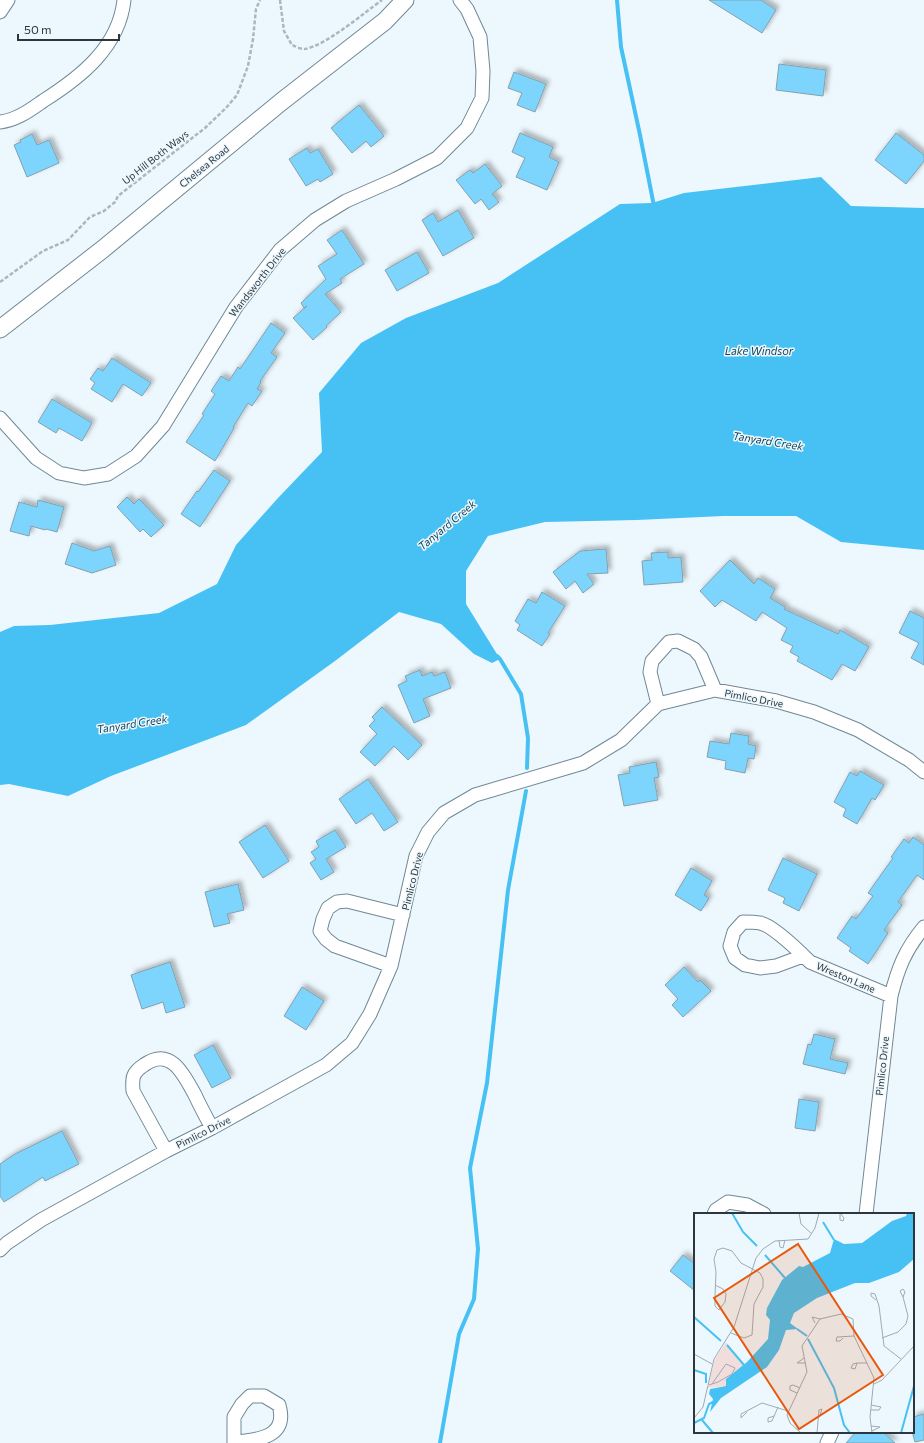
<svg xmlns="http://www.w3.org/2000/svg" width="924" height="1443" viewBox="0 0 924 1443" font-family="Commissioner,sans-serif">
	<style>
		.water { fill: #47c1f3 }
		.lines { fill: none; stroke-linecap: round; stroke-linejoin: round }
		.stream { stroke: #47c1f3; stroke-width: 4 }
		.building { fill: #7dd5fd; stroke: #85a0ad; filter: url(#shadow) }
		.minor-casing { stroke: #6f8895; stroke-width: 15 }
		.tertiary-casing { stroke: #6f8895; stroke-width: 19 }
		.path { stroke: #acb7bd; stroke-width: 2.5; stroke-dasharray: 4 2; stroke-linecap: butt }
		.minor { stroke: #fff; stroke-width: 13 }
		.tertiary { stroke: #fff; stroke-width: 17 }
		.labels { text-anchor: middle; stroke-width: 3; stroke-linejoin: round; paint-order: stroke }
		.street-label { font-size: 10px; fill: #2c363c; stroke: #edf8fe }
		.water-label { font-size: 11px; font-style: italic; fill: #12455a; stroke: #edf8fe }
		.inset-river { fill: none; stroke: #47c1f3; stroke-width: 2 }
		.inset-road { fill: none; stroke: #a0aab0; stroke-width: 1 }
		.view { fill: #e8590c; fill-opacity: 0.15; stroke: #e8590c; stroke-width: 2 }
		.inset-edge { fill: none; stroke: #2c363c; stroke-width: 2 }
	</style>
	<defs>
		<filter id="shadow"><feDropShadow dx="3.5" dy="-3.5" stdDeviation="2" flood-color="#0004"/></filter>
	</defs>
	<rect width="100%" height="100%" fill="#edf8fe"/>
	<path class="water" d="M821,177L851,206L924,208V550L841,542L796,516H723L637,520L545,522L488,536L466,571V604L500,659L492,663L474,654L441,624L399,612L335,661L246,725L111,776L68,796L9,784L0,785V632L14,626L50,625L159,613L217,584L236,545L278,498L322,452L319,393L361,343L406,318L498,283L620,204L652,203L684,193Z"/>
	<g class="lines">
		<path class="stream" d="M617,0L621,47L640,135L654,206
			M497,656L500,659L521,694L528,738L527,768
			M440,1443L459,1334L474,1299L478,1249L470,1168L487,1083L508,890L526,791"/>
	</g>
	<path class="building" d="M709,0H761L776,10L762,33Z
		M779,64L826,70L823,96L776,90Z
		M514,72L546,84L535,112L517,105L522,93L508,88Z
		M359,105L384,136L371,147L366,141L352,153L331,128Z
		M520,133L553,147L549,157L559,162L547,190L516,177L525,158L512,152Z
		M896,133L924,155V161L906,184L875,160Z
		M32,134L37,145L49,140L59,163L27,177L14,145L21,142L20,140Z
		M307,148L310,153L318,149L333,174L320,182L318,179L306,186L289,159Z
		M485,164L502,186L492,194L499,202L489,210L481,199L475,204L456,180L470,170L473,173Z
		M458,210L474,238L443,256L422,220L433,213L438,222Z
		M342,230L364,264L340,279L342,283L325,294L341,312L326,326L327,327L313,340L293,318L307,306L304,308L301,303L326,279L318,266L337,254L327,240Z
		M417,252L429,273L397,291L385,270Z
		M271,323L285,333L271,353L277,357L260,381L261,382L257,389L262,391L252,406L248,403L233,427L234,428L215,461L186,442L204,415L202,414L215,394L211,391L221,376L229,381L238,367L240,369Z
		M112,358L151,383L142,396L123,384L112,402L91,389L95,383L90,379L98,368L103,371Z
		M52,399L92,423L82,441L59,428L56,433L38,422Z
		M214,470L230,481L200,527L181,514L197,491L198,492Z
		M127,497L134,504L139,499L164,525L151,537L143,529L140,532L117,507Z
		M38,500L64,507L57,532L46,529L45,530L31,526L29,536L10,531L19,502L37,507Z
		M72,543L94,551L110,546L116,565L92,573L65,564Z
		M606,549L608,573L587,574L594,584L583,593L575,581L566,589L553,572L580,551Z
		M668,552V558L681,557L683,582L644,585L642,561L652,560L651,553Z
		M730,560L754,584L758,578L775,589L770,598L785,607L784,609L838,634L840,630L869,647L855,671L842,664L832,680L797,661L799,657L790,652L793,646L781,640L787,628L762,612L756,621L722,600L715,607L700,591Z
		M542,592L565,606L548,633L550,634L542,646L517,630L520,625L515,621L528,599L536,603Z
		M910,611L924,618V665L911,658L919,643L899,633Z
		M420,670L422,676L432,672L434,676L445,672L451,688L423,699L430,716L414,723L398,685L407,681L405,676Z
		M382,707L422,745L408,760L394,746L375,766L360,752L377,734L369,726L375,720L372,717Z
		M731,733L749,736L748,744L756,746L754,759L748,758L745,773L725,769L726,761L707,757L710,741L729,744Z
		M656,762L659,777L654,778L658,800L624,806L618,775L630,773L629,767Z
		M860,771L884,785L875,800L872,798L857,824L843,816L846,809L834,802L850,772L857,776Z
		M368,779L398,822L384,831L372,813L356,824L339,799Z
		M265,825L289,861L263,878L239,842Z
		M335,830L346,847L326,859L334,872L321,880L310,863L316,859L311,852L319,847L316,841Z
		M913,837L924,845V880L917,875L898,902L902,905L884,930L888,933L868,964L849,951L851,948L837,938L852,916L856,919L873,896L868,893L893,858L891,857L904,839L909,843Z
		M783,858L817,874L799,911L783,903L785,898L768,890Z
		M691,868L712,881L704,895L709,898L701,911L675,895Z
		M238,884L244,910L227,914L230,923L214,927L205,892Z
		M170,962L185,1007L166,1013L163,1002L142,1009L131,975Z
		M684,967L698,982L700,980L711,991L683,1017L672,1005L678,999L665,985Z
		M302,987L324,1001L306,1030L284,1016Z
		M814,1034L835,1039L830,1059L848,1063L845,1074L803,1064L808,1044L811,1045Z
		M213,1045L231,1078L212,1088L194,1055Z
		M799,1099L819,1102L815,1131L795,1128Z
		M62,1131L79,1164L45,1181L43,1177L4,1202L0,1196V1164L15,1154Z
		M683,1255L695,1264V1291L670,1271Z
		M924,1414V1440L915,1442L913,1435V1417Z
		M856,1432H883L895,1443H846Z"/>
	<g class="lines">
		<defs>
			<path id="minor" d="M0,12L8,0
				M0,122C17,120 30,110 43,101C81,77 119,47 124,0
				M0,418L36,458L59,473L84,478L108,474L136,456L163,426L236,307L280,250L315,220L346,201L396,179L437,158L467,128L482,98L483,71L480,37L467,9L460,0
				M658,704L650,672L652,661L669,642L678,641L694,649L701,657L715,690
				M803,956L776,966L760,968L745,965L735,958L730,946L734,932L743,922C749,922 755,922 760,923C772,925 800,952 810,962L891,996
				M391,966L335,946L326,939L320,931L323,919L328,908L337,902L347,901L403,915
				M166,1151L133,1091C132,1078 132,1073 144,1065C171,1046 184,1075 195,1095C200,1106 206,1117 212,1128
				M714,1214L716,1210L728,1202L747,1205L764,1214
				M866,1214L891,996C898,968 905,950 924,927
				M0,1250L7,1243L41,1220L166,1151L212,1128L326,1065L352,1043L370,1014L391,966L416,856L428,832L444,813L475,795L583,763L621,740L658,704L715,690L776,701L814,712L858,730L909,760L924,772
				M234,1443V1417L242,1404L250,1396H264L279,1405C288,1437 259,1440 235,1442
				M827,1443L832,1432"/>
			<path id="tertiary" d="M0,329L103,249L281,102L385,21L405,0"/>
		</defs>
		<use href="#minor" class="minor-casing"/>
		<use href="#tertiary" class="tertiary-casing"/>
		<path class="path" d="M280,0L284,31L292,45C295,46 300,49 304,49C324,47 364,13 382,0
			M0,282L43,251L68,240L90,217L104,211L115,202L118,196L205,128L226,108L237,95L248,66L253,39L256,9L260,0"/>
		<use href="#minor" class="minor"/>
		<use href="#tertiary" class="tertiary"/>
	</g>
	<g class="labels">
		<g class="street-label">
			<text transform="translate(155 157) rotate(-38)" y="4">Up Hill Both Ways</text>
			<text transform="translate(204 166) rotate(-39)" y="4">Chelsea Road</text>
			<text transform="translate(257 282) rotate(-52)" y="4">Wandsworth Drive</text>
			<text transform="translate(754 698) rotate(11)" y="4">Pimlico Drive</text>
			<text transform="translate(412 881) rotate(-76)" y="4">Pimlico Drive</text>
			<text transform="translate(846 977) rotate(23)" y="4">Wreston Lane</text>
			<text transform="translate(882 1066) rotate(-84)" y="4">Pimlico Drive</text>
			<text transform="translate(203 1132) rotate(-27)" y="4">Pimlico Drive</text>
		</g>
		<g class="water-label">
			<text x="759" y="355">Lake Windsor</text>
			<text transform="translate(768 441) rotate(9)" y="4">Tanyard Creek</text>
			<text transform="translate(447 525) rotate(-40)" y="4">Tanyard Creek</text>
			<text transform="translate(132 724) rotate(-9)" y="4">Tanyard Creek</text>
		</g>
	</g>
	<g transform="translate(694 1213)">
		<rect width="220" height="220" fill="#edf8fe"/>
		<path d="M32,129L50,152L32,166V173L14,175L20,148Z" fill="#f2dddd"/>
		<path d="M213,0H220V46L205,59L175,70H161L123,85L100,100L96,110L104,116L92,117L85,137L73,154L27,185L16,199L19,186L15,181L16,176L32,173V166L53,149L74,126L76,107L72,102L73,95L88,67L105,53L109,54L136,40L140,26L150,31L168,30L198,8L212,3Z" fill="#47c1f3"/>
		<path class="inset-river" d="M38,0L49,19L63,33M129,9L140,27M71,42L91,65M0,104L27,128M103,116L113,123M114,126L140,175L150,212L156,220M33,132L50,152M0,157L12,161V170M8,207L19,220M0,210L10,205L15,191L19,189M207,220L220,173"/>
		<path class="inset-road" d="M105,0L107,11L118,21M146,0V7L149,8L150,5L146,0M85,27L86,34L89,35L91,27M21,72L29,76L32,81L31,89L25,97L21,93V83L22,59L20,46L23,37L29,35L38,38L47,50L66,60L69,66V74L60,91L58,122L50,125L37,120M182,87L177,83V80L181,81L185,93L190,133L207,146M121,110L118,104L126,106M149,125L146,128H142L143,124L160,123M188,125L204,119L212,111L214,103L209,84L211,79L209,76L206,78L209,84M0,141L18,151M110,145L103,150H112M163,150L161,156L157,155L159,151L163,150H173M180,171L188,167L220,133M15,172L24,169L38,161L41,155L32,151L18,171M103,180L96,177V173L99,172L106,175M177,197H185L187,194L177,192M53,199L47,205V201L68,190L94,198M80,203L74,205V209L78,208L84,194M0,205L9,194L20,146L40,114L62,45L69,36L81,28L114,26L121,15L125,0M177,213L186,214L178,218M107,220L96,210L93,202L113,159L108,133L126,106L147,101L159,106L160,123L180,165L176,204L178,220M123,220L125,197L128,196L126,202"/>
		<path class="view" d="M104,31L189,162L105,216L20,85Z"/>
		<rect width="220" height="220" class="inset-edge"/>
	</g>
	<path d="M18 34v6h101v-6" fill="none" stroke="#2c363c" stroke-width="2"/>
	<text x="24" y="34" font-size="12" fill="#2c363c" stroke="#edf8fe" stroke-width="3" paint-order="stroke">50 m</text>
</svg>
